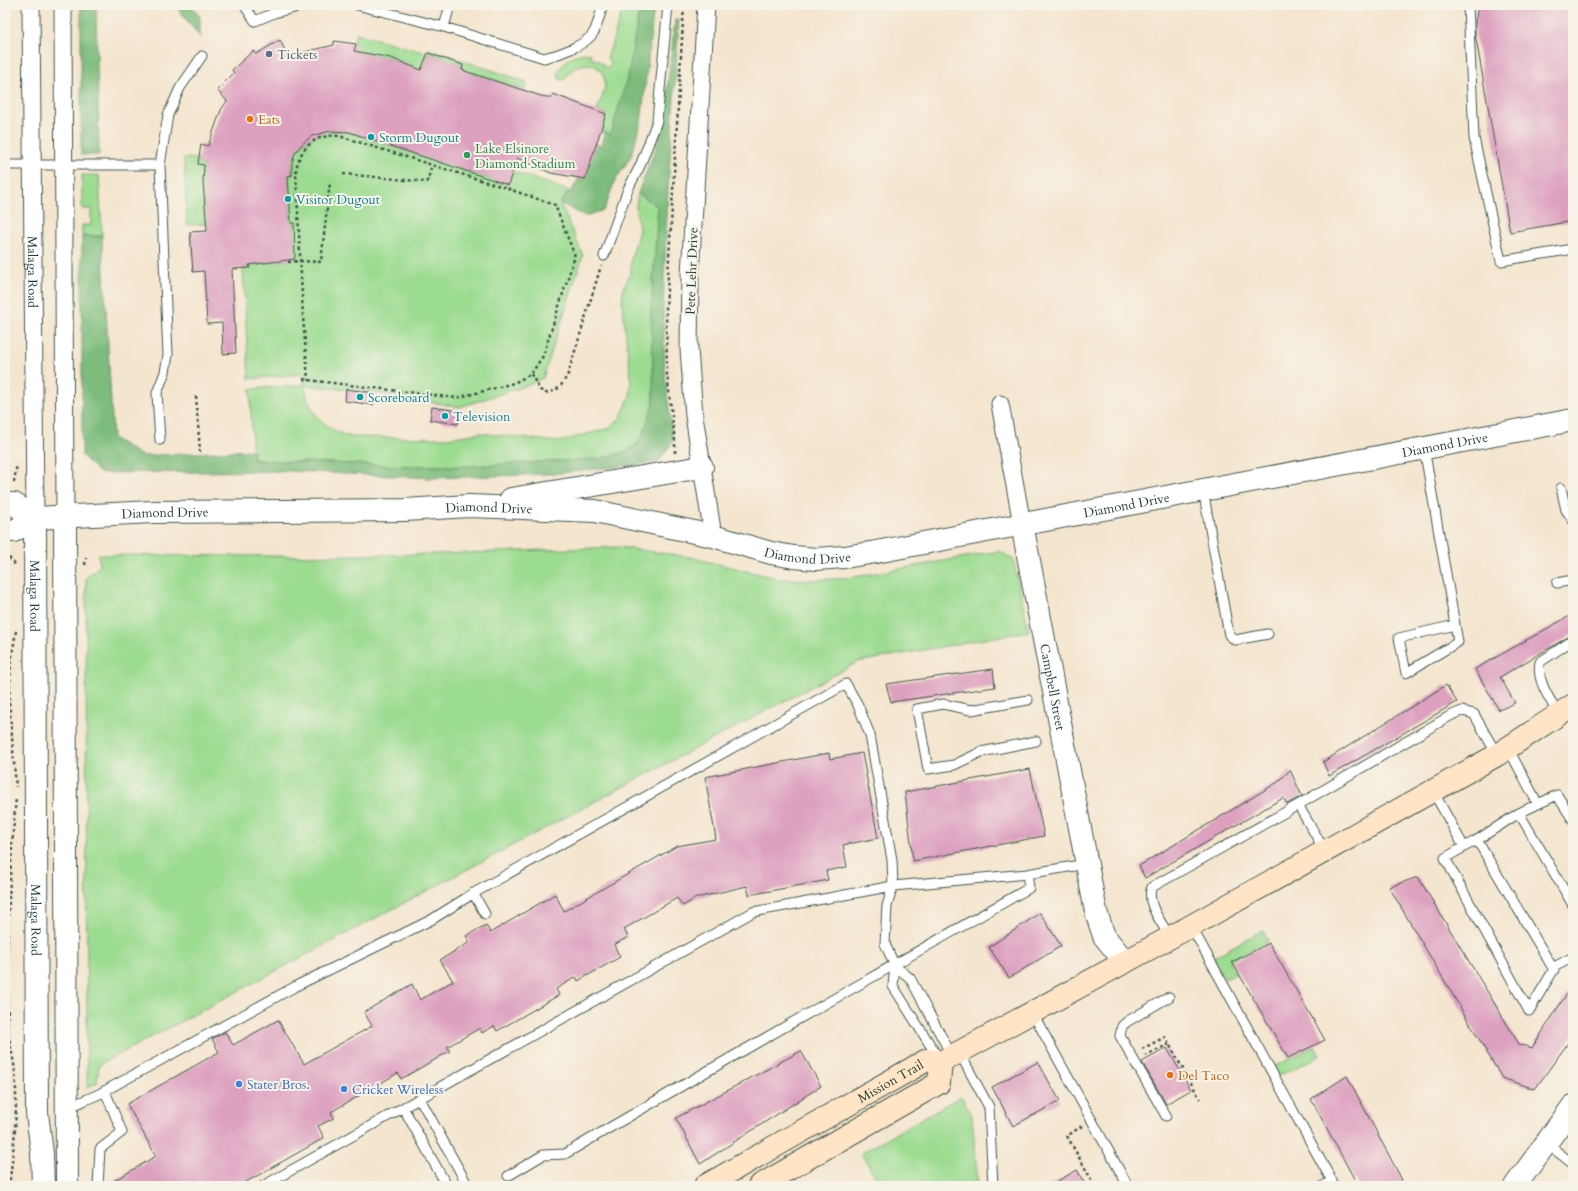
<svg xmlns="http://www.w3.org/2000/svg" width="1578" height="1191" viewBox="0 0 1578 1191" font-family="Cardo,serif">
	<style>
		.green { fill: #9cdc91; stroke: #5e8c62 }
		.forest { fill: #7dbc7b; stroke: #4e7c58 }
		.building { fill: #dda0bf }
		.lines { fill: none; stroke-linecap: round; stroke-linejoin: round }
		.service-casing { stroke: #3f564b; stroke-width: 11 }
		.minor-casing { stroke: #3f564b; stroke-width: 19 }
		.tertiary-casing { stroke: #3f564b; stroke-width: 24 }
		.secondary-casing { stroke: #3f564b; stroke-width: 24 }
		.path { stroke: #3f564b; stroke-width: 2.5; stroke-dasharray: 3 3; stroke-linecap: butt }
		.service { stroke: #fff; stroke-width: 9 }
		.minor { stroke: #fff; stroke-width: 17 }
		.tertiary { stroke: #fff; stroke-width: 22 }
		.secondary { stroke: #ffe4c6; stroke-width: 22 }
		.service-dot { fill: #5c6f8a; stroke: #f7f3e8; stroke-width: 1.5 }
		.food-dot { fill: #e8710a; stroke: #f7f3e8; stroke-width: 1.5 }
		.culture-dot { fill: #0f9aa8; stroke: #f7f3e8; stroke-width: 1.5 }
		.leisure-dot { fill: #2e9e5b; stroke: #f7f3e8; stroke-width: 1.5 }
		.shop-dot { fill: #3f7fe0; stroke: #f7f3e8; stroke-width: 1.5 }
		.labels { text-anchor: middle; stroke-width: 4; stroke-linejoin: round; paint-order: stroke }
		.service-label { font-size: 13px; fill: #4e5e75; stroke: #f7f3e8; text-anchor: start }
		.food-label { font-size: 13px; fill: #c56008; stroke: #f7f3e8; text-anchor: start }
		.culture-label { font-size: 13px; fill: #0d838f; stroke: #f7f3e8; text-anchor: start }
		.leisure-label { font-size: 13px; fill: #27864d; stroke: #f7f3e8; text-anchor: start }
		.street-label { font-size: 13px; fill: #1f3d34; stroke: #f7f3e8 }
		.shop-label { font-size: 13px; fill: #366cbe; stroke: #f7f3e8; text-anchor: start }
	</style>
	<rect width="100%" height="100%" fill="#f7f3e8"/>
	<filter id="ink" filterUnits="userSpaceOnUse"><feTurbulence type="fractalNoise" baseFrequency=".025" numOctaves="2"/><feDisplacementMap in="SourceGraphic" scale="8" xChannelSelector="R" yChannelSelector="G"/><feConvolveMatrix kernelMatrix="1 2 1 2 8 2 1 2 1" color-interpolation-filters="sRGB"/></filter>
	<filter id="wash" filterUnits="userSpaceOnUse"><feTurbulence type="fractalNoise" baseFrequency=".012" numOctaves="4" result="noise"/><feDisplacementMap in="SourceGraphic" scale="16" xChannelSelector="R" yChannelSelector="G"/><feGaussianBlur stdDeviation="0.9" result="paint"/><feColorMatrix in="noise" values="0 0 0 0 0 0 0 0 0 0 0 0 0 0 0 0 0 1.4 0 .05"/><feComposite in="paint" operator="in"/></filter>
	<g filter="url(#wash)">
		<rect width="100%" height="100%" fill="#f4e5ce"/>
		<path class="green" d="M624,5H640L629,72L611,134L601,131L606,114L597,110C600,102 604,94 605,86C606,60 576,57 564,80L559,79L558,72C566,59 575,51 591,54L590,57L599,61L608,69L611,62L607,59Z
			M356,33L427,53L429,49L527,82L525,90L462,70L463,65L428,53L421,70L391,58L354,51L355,45L353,44Z
			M330,131L349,132L507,185L512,171L569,191L560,203L583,255L543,378L528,385L460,407L375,393L305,385C307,412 327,432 353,437L447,438L480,433L559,442L609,428L620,419L630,396L631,378L622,303L623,289L631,272V259L639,230L636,207L638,193L658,207L651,312L654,402L643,435L636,445L628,451L599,459L471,466H402L253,460L250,389L304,385L302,374L249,379L243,269L250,268L249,265L295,259L294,223H291L288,176L293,175C288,148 307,137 330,131Z
			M184,158L199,159L198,164L204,165L203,182L207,224L187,225Z
			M82,175H99L102,236H82V225H91V209H82Z
			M619,547L689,557L780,579L818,580L854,577L999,551L1013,559L1029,631L858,662L99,1065L97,1083L87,1087L86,578L100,565L98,555L282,556L442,554Z
			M1263,930L1268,941L1229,961L1236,974L1225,979L1212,958Z
			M1315,1046L1320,1056L1278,1076L1273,1067Z
			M961,1096L972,1115L978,1186H881L861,1153Z"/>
		<path class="forest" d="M81,5H96L99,155H81Z
			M175,5H191L200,17V37Z
			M640,5H654L641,123L631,156L614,183L604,210L585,216L560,203L569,191L571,192L579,178L585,179L596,144L602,146L605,132L611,134L629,72Z
			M675,20H679L668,188L663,310L665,376L673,441L658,462L552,474L431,478L290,471L100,473L82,456V236H102L113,438L142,456L253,450V460L402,466H471L599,459L628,451L636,445L643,435L654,402L651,312L658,207L638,193L658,142L665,109Z"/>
		<g id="blocks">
			<path class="building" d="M1478,5H1573V221L1510,232L1475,33V24Z
				M280,40L288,56L334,45V41L356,44L354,51L391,58L421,70L428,53L463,65L462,70L541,96L552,98L553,94L606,114L585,179L551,173L517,158L508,185L349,132L330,131L312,136L303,143L295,153L292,163V175L288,176L291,223H294L295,259L249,265L250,268L232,269L236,353L223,354L222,323L207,324L204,271L193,272L190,232L207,231L203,182L204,165L198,164L201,144L208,146L221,110L227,101L217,90L234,73L232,70L253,51L256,54Z
				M346,389L375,393L373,405L345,401Z
				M432,407L460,411L458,424L430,420Z
				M1573,614V634L1500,677L1515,703L1499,710L1475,669Z
				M993,669L995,687L891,702L886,684Z
				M1446,685L1457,702L1329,776L1323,762Z
				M829,753L830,759L862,753L878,838L843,845L847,867L826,871L828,880L749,895L747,886L696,898L683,906L677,898L624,929L628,937L614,945L620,957L578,981L576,977L556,989L559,995L497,1031L494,1026L482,1033L480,1028L447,1047L450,1051L401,1079L398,1073L331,1112L334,1118L318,1126L324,1138L239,1186H105L156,1156L127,1104L219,1052L212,1039L225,1032L233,1045L278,1020L304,1064L372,1026L364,1012L412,984L420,1000L453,981L440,960L470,942L466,936L486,925L490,933L555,894L564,911L677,846L716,839L705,777Z
				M1030,769L1044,836L913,861L905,792Z
				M1290,770L1302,796L1287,804L1283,798L1145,878L1139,866L1278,782Z
				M1418,877L1519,1044L1532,1048L1573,984V1036L1535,1089L1502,1078L1389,887Z
				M1040,913L1061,946L1009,978L989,947Z
				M1269,943L1325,1040L1288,1058L1232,962Z
				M1167,1048L1191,1090L1166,1104L1142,1062Z
				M801,1051L821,1086L700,1164L676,1118Z
				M1038,1062L1060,1101L1013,1126L992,1087Z
				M1347,1076L1402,1180L1390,1186H1358L1311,1099Z
				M1077,1170L1086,1186H1049Z"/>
		</g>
	</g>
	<g filter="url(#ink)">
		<use href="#blocks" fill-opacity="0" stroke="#3f564b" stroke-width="1"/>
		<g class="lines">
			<defs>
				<path id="service" d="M244,5L255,21L274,13L306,5
					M357,5L444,27L450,5
					M1468,5L1474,138L1501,261L1573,249
					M444,27L544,58C558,55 587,45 594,32C598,24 600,14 603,5
					M5,165H160L168,115L180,88L202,56
					M160,165L168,355L165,372L157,393L160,440
					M604,256L628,189L640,166L657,121L668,5
					M1424,448L1455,625L1458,642L1406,673L1399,638L1455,625
					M1561,488L1566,510L1573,520
					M1203,490L1229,635L1235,640L1268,634
					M1557,583L1573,580
					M1028,700L971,710L943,704L917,709L928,769L954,765L981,752L1036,741
					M1559,715C1550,699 1536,681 1540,662L1573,640
					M1508,748L1538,804L1557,795L1573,820
					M1433,791L1464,847L1445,858L1529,1011L1556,966L1573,957
					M1538,804L1519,813L1573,905
					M1298,805L1325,851
					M1477,840L1519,813
					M1464,847L1477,840L1554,970
					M473,893L485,914
					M1191,926L1332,1181L1323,1186
					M1170,937C1162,923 1145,903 1152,887L1298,805L1450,716L1462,711L1474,714L1497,755
					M895,966L893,986L939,1059
					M1032,1012L1128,1186
					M959,1052L989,1107L993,1186
					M420,1099L468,1186
					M67,1108L97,1095L298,985L431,920L474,893L846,684L858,705L870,735L892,860L893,886L1027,874L1086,864
					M404,1109L447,1186
					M1166,1116L1120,1036L1122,1026L1128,1021L1169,997
					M1546,1143L1573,1164
					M508,1176L543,1155L565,1154C718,1063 874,977 1029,888L1027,874
					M98,1186L100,1149L122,1132L105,1091
					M263,1186L753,912L893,886L887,906L885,944L895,966L910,978L952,1056"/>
				<g id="minor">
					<path id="s1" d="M31,5L35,518"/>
					<path d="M63,5L65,517"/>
					<path d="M706,5L690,274L689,349L694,416L713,536"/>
					<path d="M1000,404L1022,524"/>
				</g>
				<g id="tertiary">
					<path d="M511,499L702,467"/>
					<path d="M5,504H14L35,518"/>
					<path d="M65,517L67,1186"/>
					<path id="s2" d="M35,518L37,1113L42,1153L43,1186"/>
					<path id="s3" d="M1022,524L1096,912L1104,936L1125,962"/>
					<path id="s4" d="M5,531H14L35,518L152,512L405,510L469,506L595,511L713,536L771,553L794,557L816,559L844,557L876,552L1573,420"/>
					<path d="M1515,1186L1573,1106"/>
				</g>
				<g id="secondary">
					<path d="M941,1062L1191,926L1497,755L1573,705"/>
					<path id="s5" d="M705,1186L927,1060L941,1062"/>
					<path d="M759,1186L939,1083L941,1062"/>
				</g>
			</defs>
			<use href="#service" class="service-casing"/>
			<use href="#minor" class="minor-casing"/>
			<use href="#tertiary" class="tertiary-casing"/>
			<use href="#secondary" class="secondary-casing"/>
			<path class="path" d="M343,174L427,182L432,165
				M288,262L300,261L321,262L330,182
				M531,374L540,390L546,393C559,391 562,385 568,374L601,266
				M303,379L308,380L457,398L514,383L531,374L543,356L575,256L555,205L506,188L339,136C316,133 299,148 296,171L303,317L308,380
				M196,396L200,452
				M675,453V441L667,375L666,309L684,5
				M14,482L17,464
				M5,553L16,566
				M85,565L86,558
				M16,631L11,662L9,701L16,787
				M1142,1049L1165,1037L1200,1099
				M1145,1056L1169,1044
				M1082,1126L1067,1136L1095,1186
				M9,1186C14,1148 18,1109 15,1071C13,1055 8,1039 8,1023C6,948 9,872 16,798"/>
			<use href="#service" class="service"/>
			<use href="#minor" class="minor"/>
			<use href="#tertiary" class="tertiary"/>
			<use href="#secondary" class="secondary"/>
		</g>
	</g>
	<circle class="service-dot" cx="269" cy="54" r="4"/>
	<g class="food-dot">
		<circle cx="250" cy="119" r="4"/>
		<circle cx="1170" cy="1075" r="4"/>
	</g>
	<g class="culture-dot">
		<circle cx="371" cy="137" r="4"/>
		<circle cx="288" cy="199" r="4"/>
		<circle cx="360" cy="397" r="4"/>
		<circle cx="445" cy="416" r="4"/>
	</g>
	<circle class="leisure-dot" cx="467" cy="155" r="4"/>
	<g class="shop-dot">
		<circle cx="239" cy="1084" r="4"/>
		<circle cx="344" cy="1089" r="4"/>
	</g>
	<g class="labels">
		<g class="service-label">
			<text x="277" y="59">Tickets</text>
		</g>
		<g class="food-label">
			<text x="258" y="124">Eats</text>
			<text x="1178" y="1080">Del Taco</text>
		</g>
		<g class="culture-label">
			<text x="379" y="142">Storm Dugout</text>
			<text x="296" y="204">Visitor Dugout</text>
			<text x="368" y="402">Scoreboard</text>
			<text x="453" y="421">Television</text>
		</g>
		<g class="leisure-label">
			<text x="475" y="153">Lake Elsinore<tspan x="475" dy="15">Diamond Stadium</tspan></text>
		</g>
		<g class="street-label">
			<text transform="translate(691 271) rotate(-88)" y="5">Pete Lehr Drive</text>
			<text dy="5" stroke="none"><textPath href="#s1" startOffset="267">Malaga Road</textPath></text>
			<text dy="5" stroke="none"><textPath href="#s4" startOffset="1460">Diamond Drive</textPath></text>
			<text dy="5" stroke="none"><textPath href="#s4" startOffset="1136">Diamond Drive</textPath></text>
			<text dy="5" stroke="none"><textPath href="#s4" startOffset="488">Diamond Drive</textPath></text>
			<text dy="5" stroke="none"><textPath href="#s4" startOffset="164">Diamond Drive</textPath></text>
			<text dy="5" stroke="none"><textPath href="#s4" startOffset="812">Diamond Drive</textPath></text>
			<text dy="5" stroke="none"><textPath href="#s2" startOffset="78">Malaga Road</textPath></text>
			<text dy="5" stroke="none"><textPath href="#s3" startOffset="166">Campbell Street</textPath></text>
			<text dy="5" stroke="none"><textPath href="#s2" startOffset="402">Malaga Road</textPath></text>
			<text dy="5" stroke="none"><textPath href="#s5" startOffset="213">Mission Trail</textPath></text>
		</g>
		<g class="shop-label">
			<text x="247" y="1089">Stater Bros.</text>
			<text x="352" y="1094">Cricket Wireless</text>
		</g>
	</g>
	<rect width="1578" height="1191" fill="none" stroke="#f7f3e8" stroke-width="20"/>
</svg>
